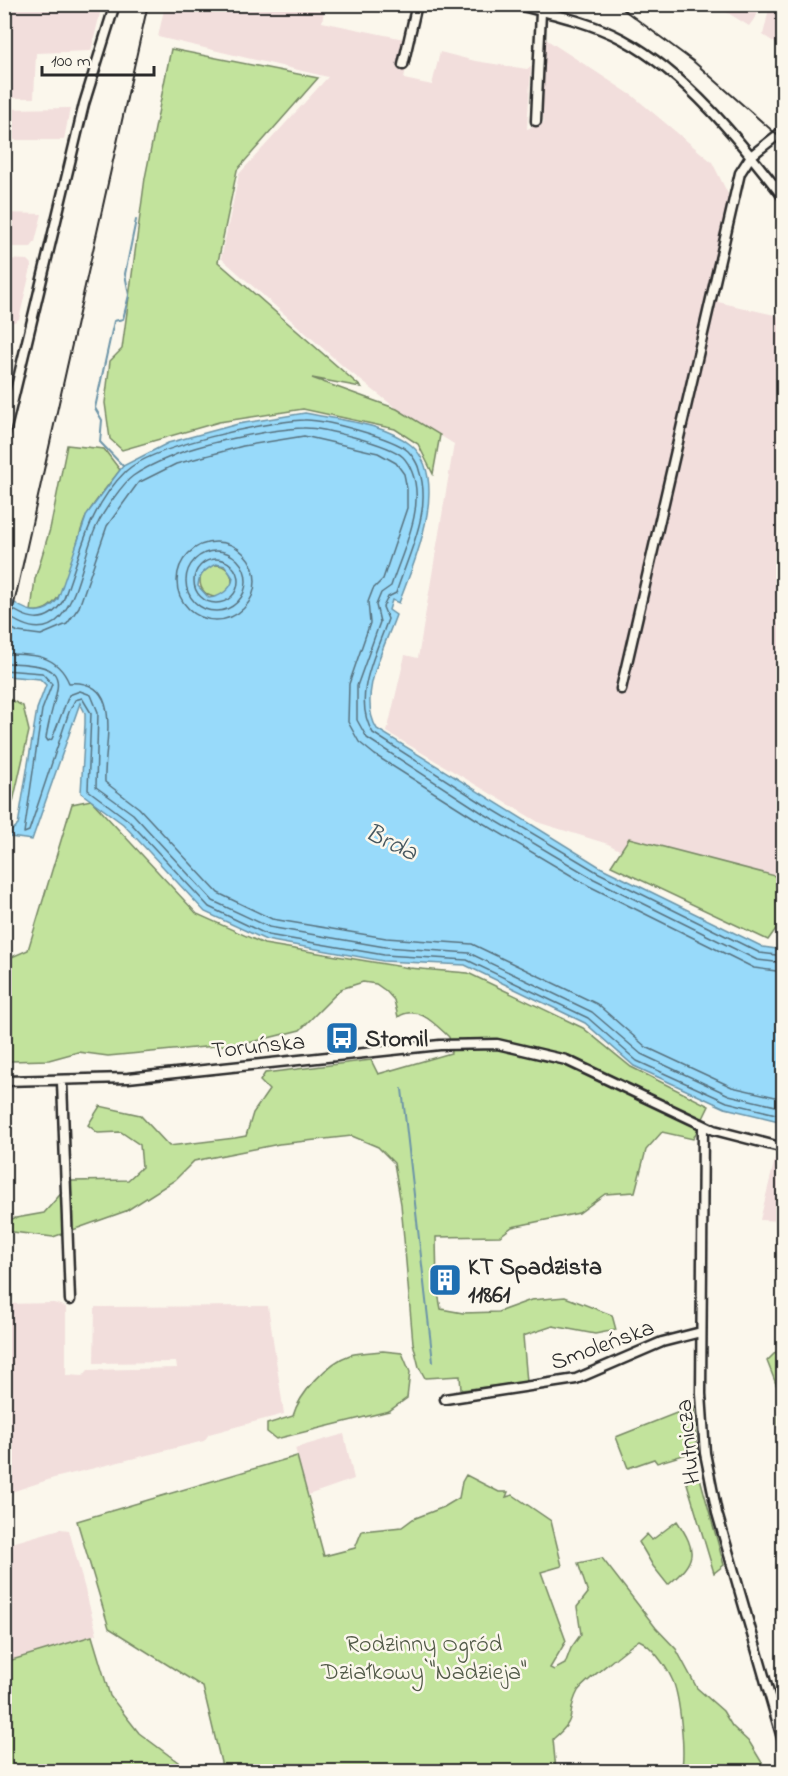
<svg xmlns="http://www.w3.org/2000/svg" width="788" height="1776" viewBox="0 0 788 1776" font-family="'Indie Flower',sans-serif">
	<style>
		.built { fill: #f2dedc }
		.green { fill: #c2e39c; stroke: #768764; stroke-width: 1.5 }
		.water { fill: #98dafa; stroke: #6c94a7; stroke-width: 1.5; fill-rule: evenodd }
		.lines { fill: none; stroke-linecap: round; stroke-linejoin: round }
		.shore { stroke: #57717e; stroke-width: 1.5 }
		.stream { stroke: #6c94a7; stroke-width: 2 }
		.minor-casing { stroke: #2b2b2b; stroke-width: 13 }
		.minor { stroke: #fbf7ec; stroke-width: 8 }
		.rail { stroke: #2b2b2b; stroke-width: 2 }
		.labels { text-anchor: middle; stroke-width: 5; stroke-linejoin: round; paint-order: stroke }
		.poi-label { font-size: 24px; font-weight: bold; fill: #2b2b2b; stroke: #fbf7ec; text-anchor: start }
		.street-label { font-size: 24px; fill: #2b2b2b; stroke: #fbf7ec }
		.park-label { font-size: 24px; fill: #515947; stroke: #fbf7ec }
		.water-label { font-size: 26px; font-style: italic; fill: #46575f; stroke: #fbf7ec }
	</style>
	<rect width="100%" height="100%" fill="#fbf7ec"/>
	<filter id="ink" filterUnits="userSpaceOnUse"><feTurbulence type="fractalNoise" baseFrequency=".0167" numOctaves="2"/><feDisplacementMap in="SourceGraphic" scale="12" xChannelSelector="R" yChannelSelector="G"/><feConvolveMatrix kernelMatrix="1 2 1 2 8 2 1 2 1" color-interpolation-filters="sRGB"/></filter>
	<g filter="url(#ink)">
		<path class="built" d="M5,4L102,5L91,51L36,53L34,98H5Z
			M165,5H325L322,22L404,39L398,65L406,67L404,79L432,85L440,52L475,61L527,69L531,67L527,129L544,122L540,100L544,38L633,96L712,162L730,198L712,276L718,302L783,317L784,421L776,452L784,454L783,936L608,844L540,823L387,732L405,655L418,658L454,444L397,409L344,367L221,258L239,174L328,77L158,37Z
			M715,5H759L757,15L749,26Z
			M770,5H783V48L763,35Z
			M70,108L64,140H5V109Z
			M5,213L42,214L35,242L31,247H5Z
			M5,259L28,260L32,264L19,319L14,322H5Z
			M776,1155L783,1156V1221L760,1220Z
			M54,1303L66,1307V1375L83,1376L88,1370L177,1368L176,1362L94,1363L95,1307L268,1306L284,1414L209,1434L204,1441L54,1478L5,1494V1304Z
			M344,1434L354,1479L308,1495L295,1448Z
			M60,1529L69,1530L97,1634L5,1662V1545Z"/>
		<path class="green" d="M171,49L318,78L237,170L218,262L361,387L312,378L397,409L440,435L433,474L418,444L395,429L303,409L219,422L122,450L110,439L105,403L110,361L122,349L145,178Z
			M67,445L104,449L120,470C109,485 96,499 87,515C72,541 71,616 31,611L35,579L50,529Z
			M200 581a16 16 0 1 1 32 0a16 16 0 1 1-32 0Z
			M5,697L23,706L29,731L13,802L5,811Z
			M91,800L197,914L264,944L409,968L468,973L583,1028L631,1067L709,1106L693,1139L662,1132L646,1150L635,1192L605,1194L579,1213L512,1227L500,1236L436,1237L437,1288L441,1309L463,1313L498,1312L531,1300L565,1297L612,1315L616,1330L595,1334L553,1326L523,1336L527,1382L461,1390L460,1376L425,1378L419,1367L413,1343L401,1204L394,1163L378,1147L352,1136L279,1144L194,1161L175,1180L126,1211L53,1237L5,1231V1220L44,1213L72,1181L128,1180L142,1167L140,1145L121,1132L98,1133L88,1125L100,1106L140,1115L169,1146L235,1138L246,1136L253,1113L269,1090L260,1081L265,1073L371,1060L378,1074L451,1053L449,1037C435,1024 418,1004 398,1017L394,1000L386,991L376,984L363,982L341,989L300,1030L248,1043L108,1056L78,1052L49,1060L10,1061L5,1059L7,1027L4,1025L5,955L12,957L28,950L72,804Z
			M629,838L783,878V919L768,940L611,866Z
			M783,1345V1430L778,1428V1389L767,1361Z
			M383,1351L402,1353L410,1372L407,1398L389,1411L276,1439L267,1432V1424L293,1416C299,1394 328,1362 350,1355C360,1352 373,1352 383,1351Z
			M694,1406L697,1451L657,1463L654,1459L628,1468L616,1437Z
			M297,1456L324,1556L355,1548L362,1531L402,1527L413,1519L444,1507L459,1498L462,1482L466,1475L499,1492H508L506,1497L513,1495L551,1521L562,1566L541,1572L566,1641L550,1668L554,1670L565,1664L571,1648L581,1634L577,1607L588,1593L578,1563L602,1558L656,1628L676,1649L697,1688L723,1711L732,1726L750,1743L767,1771H681C686,1755 680,1695 672,1679C666,1666 651,1645 639,1640C630,1646 582,1684 578,1691C565,1715 580,1717 553,1739L556,1771H223L203,1687L109,1628L77,1521Z
			M700,1478L724,1565L714,1573L686,1480Z
			M677,1521C698,1552 696,1561 668,1585L653,1566L639,1542L647,1534L652,1540Z
			M92,1636L110,1696L139,1733L190,1771H165L156,1766L138,1772L5,1771V1662Z"/>
		<path class="water" d="M305,413C338,420 384,423 411,445C451,479 414,563 399,603L392,600L389,610L396,615C384,649 357,696 377,729L600,867L763,947L783,950V1122L725,1108L634,1066L585,1023L465,965L383,961L266,940L205,912L123,824L81,793L85,724V713L80,703L32,840L10,837L11,831L18,825L37,709L46,685L40,679L5,676V596C23,610 41,621 58,599L87,514L123,466L168,443L238,424ZM216,564L225,566L233,578C232,589 220,597 209,598L198,586C199,574 206,569 216,564Z"/>
		<g class="lines">
			<path class="shore" d="M177 581a39 39 0 1 1 78 0a39 39 0 1 1-78 0Z
				M186 581a30 30 0 1 1 60 0a30 30 0 1 1-60 0Z
				M194 581a22 22 0 1 1 44 0a22 22 0 1 1-44 0Z
				M4,603C26,620 46,627 63,601C81,554 88,508 126,471C151,447 267,421 304,420C323,419 394,438 408,451C412,455 418,464 419,470C433,510 408,555 396,593L388,597L383,607L388,619C376,654 351,698 373,733L485,805L597,872L760,953L784,956
				M4,613C75,667 78,559 98,523C104,511 123,483 133,476C144,468 158,462 170,457C197,444 272,429 303,428C320,427 390,444 403,457C406,460 410,467 412,472C426,507 402,552 391,586L381,593L376,605L380,622L357,686V720L367,738L481,812L594,879L757,960L784,963
				M4,624L18,632L41,635L67,624L79,607L107,526L138,483L176,464L243,446L304,436L378,453L396,463L404,474L407,489V508L383,579L373,589L368,602L370,623L349,684L348,722L359,742L375,755L476,819L589,886L754,968L784,972
				M4,654C33,654 57,654 69,683C126,679 103,747 105,782L139,808L218,893L272,919L386,938L472,944L597,1004L646,1047L732,1087L784,1099
				M4,663C82,664 54,684 46,738L48,741L52,739L69,695L80,691L91,695L98,712L96,787L133,814L213,901L269,927L385,947L469,953L592,1012L641,1054L729,1095L784,1108
				M4,670L42,673L52,684L42,710L24,833L29,831L69,712L75,700L82,698L91,713L88,790L128,820L209,907L268,935L384,955L467,960L588,1018L637,1061L727,1102L784,1116"/>
			<path class="stream" d="M123,466L100,442L102,420L95,408L114,321L123,319L129,295L125,274L136,220
				M402,1089L433,1362"/>
			<defs>
				<path id="minor" d="M514,4C549,13 590,22 622,39C687,74 740,141 784,198
					M403,65L417,4
					M536,121L541,12
					M4,437L84,104L115,4
					M621,689L740,173L751,156L784,130
					M4,1081L128,1078L440,1045L497,1044L566,1060L714,1130L784,1148
					M62,1082L70,1300
					M703,1125L701,1394L705,1453L717,1513L784,1745
					M445,1399L576,1379L662,1342L701,1332"/>
			</defs>
			<use href="#minor" class="minor-casing"/>
			<use href="#minor" class="minor"/>
			<path class="rail" d="M616,4L693,61L784,141
				M4,649L148,4"/>
		</g>
	</g>
	<defs>
		<symbol id="bus-square" viewBox="-11 -11 22 22"><rect x="-9" y="-9" width="18" height="18" rx="4" fill="#1f6fb2" stroke="#fbf7ec"/><path d="M-5-6H5V4H4V6H2V4H-2V6H-4V4H-5ZM-3.5-4V0h7V-4ZM-3.5 1.2v1.5H-2V1.2ZM2 1.2v1.5H3.5V1.2Z" fill="#fff"/></symbol>
		<symbol id="building-square" viewBox="-11 -11 22 22"><rect x="-9" y="-9" width="18" height="18" rx="4" fill="#1f6fb2" stroke="#fbf7ec"/><path d="M-4-6H4V6H1V3H-1V6H-4ZM-2.5-4.3h1.7v1.8h-1.7ZM.8-4.3h1.7v1.8H.8ZM-2.5-1h1.7V.8h-1.7ZM.8-1h1.7V.8H.8Z" fill="#fff"/></symbol>
	</defs>
	<g fill-rule="evenodd">
		<use href="#bus-square" x="323" y="1019" width="38" height="38"/>
		<use href="#building-square" x="426" y="1261" width="38" height="38"/>
	</g>
	<g class="labels">
		<g class="poi-label">
			<text x="365" y="1046">Stomil</text>
			<text x="468" y="1274">KT Spadzista<tspan x="468" dy="28">11861</tspan></text>
		</g>
		<g class="street-label">
			<text transform="translate(258 1045) rotate(-6)" y="8">Toruńska</text>
			<text transform="translate(602 1344) rotate(-20)" y="8">Smoleńska</text>
			<text transform="translate(687 1442) rotate(-96)" y="8">Hutnicza</text>
		</g>
		<g class="park-label">
			<text x="424" y="1651">Rodzinny Ogród<tspan x="424" dy="28">Działkowy "Nadzieja"</tspan></text>
		</g>
		<g class="water-label">
			<text transform="translate(392 841) rotate(26)" y="9">Brda</text>
		</g>
	</g>
	<rect width="788" height="1776" fill="none" stroke="#fbf7ec" stroke-width="24"/>
	<rect x="12" y="12" width="764" height="1752" fill="none" stroke="#2b2b2b" stroke-width="2" filter="url(#ink)"/>
	<path d="M42 66v9h112v-9" fill="none" stroke="#2b2b2b" stroke-width="3"/>
	<text x="51" y="66" font-size="18" fill="#2b2b2b" stroke="#fbf7ec" stroke-width="4.5" paint-order="stroke">100 m</text>
</svg>
